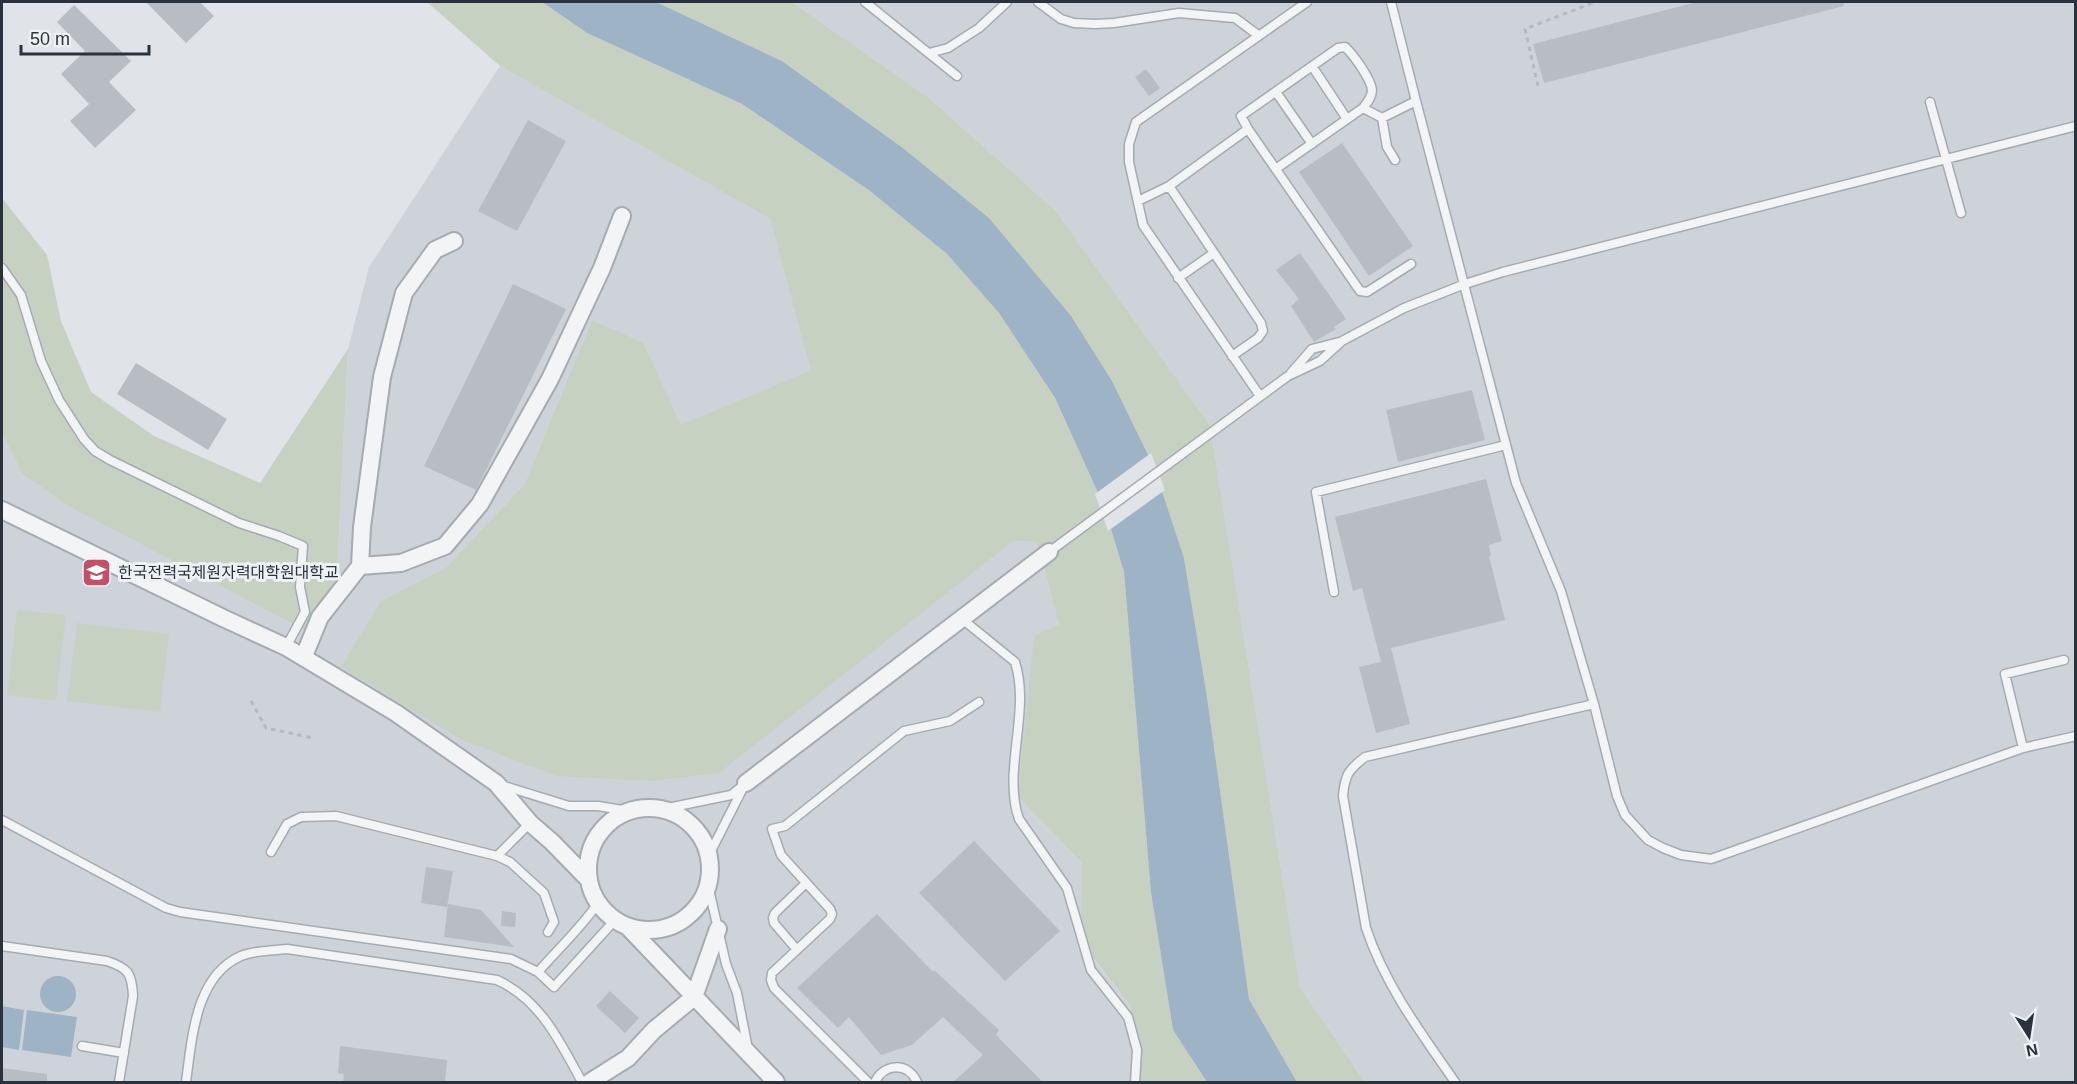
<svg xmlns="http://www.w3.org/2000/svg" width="2077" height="1084" viewBox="0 0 2077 1084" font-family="Helvetica,'Noto Sans KR',sans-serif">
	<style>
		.built { fill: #ced3d9 }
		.green { fill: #c7d1c2 }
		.water { fill: #9eb3c5 }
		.pier { fill: #e0e3e8 }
		.building { fill: #b8bdc4 }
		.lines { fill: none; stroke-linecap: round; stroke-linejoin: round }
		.service-casing { stroke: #a6aab2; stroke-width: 11 }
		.minor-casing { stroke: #a6aab2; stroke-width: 20 }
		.path { stroke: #b6babf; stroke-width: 3; stroke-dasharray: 4.5 4.5; stroke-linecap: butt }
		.service { stroke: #f2f4f6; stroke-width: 8 }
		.minor { stroke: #f2f4f6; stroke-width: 16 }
		.labels { text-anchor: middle; stroke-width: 6; stroke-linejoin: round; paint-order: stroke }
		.poi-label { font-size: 16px; fill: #2a323e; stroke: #eff2f5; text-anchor: start }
	</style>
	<rect width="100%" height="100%" fill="#e0e3e8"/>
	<path class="built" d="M792,2H2075V1082H1365L1300,987L1210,425L1055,210L929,98Z
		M500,66L770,219L812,370L681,426L643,342L592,320L524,485L446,567L381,601L1013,541L1037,542L1059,625L1018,797L1082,863L1081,915L1091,956L1130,1006L1134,1082H2V433L22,474L73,509L312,634L337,575L348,349L369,267Z"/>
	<path class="green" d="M427,2H542L587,33L742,104L870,191L947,254L999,313L1055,398L1104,506L1124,572L1151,893L1173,1030L1207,1082H1134L1130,1006L1092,956L1081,915L1082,863L1018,797L1034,636L1059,625L1037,542L1013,541L719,773L651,781L557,776L464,741L341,667L381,601L446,567L524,485L592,320L643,342L681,425L811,370L770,219L500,66Z
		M656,2H792L929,98L1055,210L1210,425L1300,987L1365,1082H1297L1249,999L1207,697L1184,558L1154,467L1112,381L989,218L903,148L782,61Z
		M2,198L47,255L61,321L91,392L154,436L260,483L348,349L337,575L312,634L73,509L22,474L2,433Z
		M17,610L66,615L56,701L7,695Z
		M77,623L169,634L160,712L67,701Z"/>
	<path class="water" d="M542,2H656L782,61L903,148L989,218L1071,316L1112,381L1154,467L1184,558L1207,697L1249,999L1297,1082H1207L1173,1030L1151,893L1124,572L1104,506L1055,398L999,313L947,254L870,191L742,104L587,33Z
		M40 994a18 18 0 1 1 36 0a18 18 0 1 1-36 0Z
		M2,1006L24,1010L19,1050L2,1047Z
		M27,1010L77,1017L71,1057L22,1050Z"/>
	<path class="pier" d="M1151,453L1165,490L1108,531L1095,494Z"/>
	<path class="building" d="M146,2H200L214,16L186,43Z
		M1697,2H1843L1844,6L1544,83L1533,44Z
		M74,5L131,61L109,82L136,110L95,148L70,121L89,104L61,74L85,51L57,22Z
		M1146,69L1160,88L1149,96L1135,77Z
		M528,120L566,141L517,231L478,211Z
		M1342,143L1413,246L1369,276L1299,172Z
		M1300,253L1346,319L1334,327L1336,329L1314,342L1291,306L1299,299L1276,270Z
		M513,284L566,309L476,490L424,466Z
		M136,363L227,419L208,450L117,394Z
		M1472,390L1485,440L1398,462L1386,410Z
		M1486,479L1502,541L1489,545L1491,556H1489L1505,620L1391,648L1410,724L1376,733L1359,667L1381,662L1362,588L1353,591L1335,517Z
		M974,841L1060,931L1005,981L919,893Z
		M426,867L453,871L447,907L421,903Z
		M448,904L481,910L514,947L444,937Z
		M502,911L516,913L515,927L501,926Z
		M877,914L933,972L934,970L999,1030L996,1035L1044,1083H952L983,1055L943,1017L912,1045L881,1055L849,1017L838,1028L797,988Z
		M610,991L639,1018L625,1033L596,1006Z
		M340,1046L447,1060L445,1083H343L344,1074L338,1073Z
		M2,1068L47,1074V1083H2Z"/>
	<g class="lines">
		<defs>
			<path id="service" d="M865,2L957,76
				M1038,2L1061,19L1074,23L1095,24L1114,23L1179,13L1235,18L1258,35
				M1391,2L1416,101L1516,483L1561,591L1594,704L1617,796L1625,815L1648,840L1663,848L1681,855L1711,859L2023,748L2076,736
				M929,53L948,48L979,28L1007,2
				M1312,66L1347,119
				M1276,92L1312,144
				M1930,102L1961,213
				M1363,108L1382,118L1416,101
				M1382,118L1387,147L1395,160
				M1248,129L1241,116L1338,48L1345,47C1353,54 1371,79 1372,90C1372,97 1367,103 1363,108L1277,168
				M1169,186L1261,323L1263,331L1258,338L1232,356
				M1138,201L1169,186L1248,129L1360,291L1367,292L1411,264
				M2,268L21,295L41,361L59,400L84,439L95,451L110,460L239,523L279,536L303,546L300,587L305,612L286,647
				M1178,278L1214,253
				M1291,373L1312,349L1339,342
				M1260,396L1143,225L1129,162V144L1136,122L1307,2
				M1049,552L1288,376L1320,361L1342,341L1404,308L1465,284L1503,272L2076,126
				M1334,592L1316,492L1506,445
				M962,619L1015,662C1031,711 1002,772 1019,819L1067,888L1091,970L1128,1017L1137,1050L1135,1082
				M2023,748L2005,674L2064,660
				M501,785L569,806H598L629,811
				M663,809L731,795L746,783
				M2,820L166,908L180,912L511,959L538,972L554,987L615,920
				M271,852L287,824L301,817L336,816L497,856L510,862L544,893L554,922L548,932
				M709,855L744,786
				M497,856L530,823
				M708,885L726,964L737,993L748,1049
				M2,946L107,961C128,968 132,973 133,996L119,1082
				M797,950L774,923L773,918L775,913L806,883
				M538,972C558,949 581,928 598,903
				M82,1046L124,1053
				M186,1082C192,1039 195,976 241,956C255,950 271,951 287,949L497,980C541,1000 560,1042 582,1082
				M868,1082L774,988L771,980L772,973L830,919L832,914L830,909L781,855L772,829L785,826L904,731L950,721L979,702
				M875,1082C884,1063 908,1062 917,1082
				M1455,1082C1421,1033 1385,985 1366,928L1343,796C1345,775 1348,770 1365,757L1594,704"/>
			<path id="minor" d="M2,510L223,618L286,647L396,713L496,783L530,823L552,842L589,880
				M360,566L401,563L445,546L480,504L550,379L602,268L622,216
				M304,656L320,617L360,566L362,527L382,377L404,293L435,250L454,241
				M746,783L1049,552
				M588 869a61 61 0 1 1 122 0a61 61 0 1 1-122 0Z
				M627,926L776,1082
				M590,1082L628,1058L654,1030L694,997L718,929"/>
		</defs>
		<use href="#service" class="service-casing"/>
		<use href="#minor" class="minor-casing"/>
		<path class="path" d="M1859,2V3
			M1538,86L1525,29L1595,2
			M251,701L266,728L313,738"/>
		<use href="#service" class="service"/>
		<use href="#minor" class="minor"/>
	</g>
	<defs>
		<symbol id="university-square" viewBox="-11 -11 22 22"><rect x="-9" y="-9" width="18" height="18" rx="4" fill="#c25067" stroke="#eff2f5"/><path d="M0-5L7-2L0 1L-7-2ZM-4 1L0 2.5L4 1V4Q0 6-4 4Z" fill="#fff"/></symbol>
	</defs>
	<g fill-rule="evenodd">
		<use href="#university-square" x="80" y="556" width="33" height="33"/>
	</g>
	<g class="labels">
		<g class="poi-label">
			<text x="118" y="578">한국전력국제원자력대학원대학교</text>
		</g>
	</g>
	<rect width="2077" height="1084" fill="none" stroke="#2a323e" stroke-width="6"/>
	<g transform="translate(2029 1036) rotate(168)" stroke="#eff2f5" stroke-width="4.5" paint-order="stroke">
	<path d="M0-4.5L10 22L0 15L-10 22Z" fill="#2a323e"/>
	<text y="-9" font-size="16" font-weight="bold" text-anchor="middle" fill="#2a323e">N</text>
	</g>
	<path d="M21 45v9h128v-9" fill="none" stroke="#2a323e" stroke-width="3"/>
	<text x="30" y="45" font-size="18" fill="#2a323e" stroke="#eff2f5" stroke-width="4.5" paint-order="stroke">50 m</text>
</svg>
